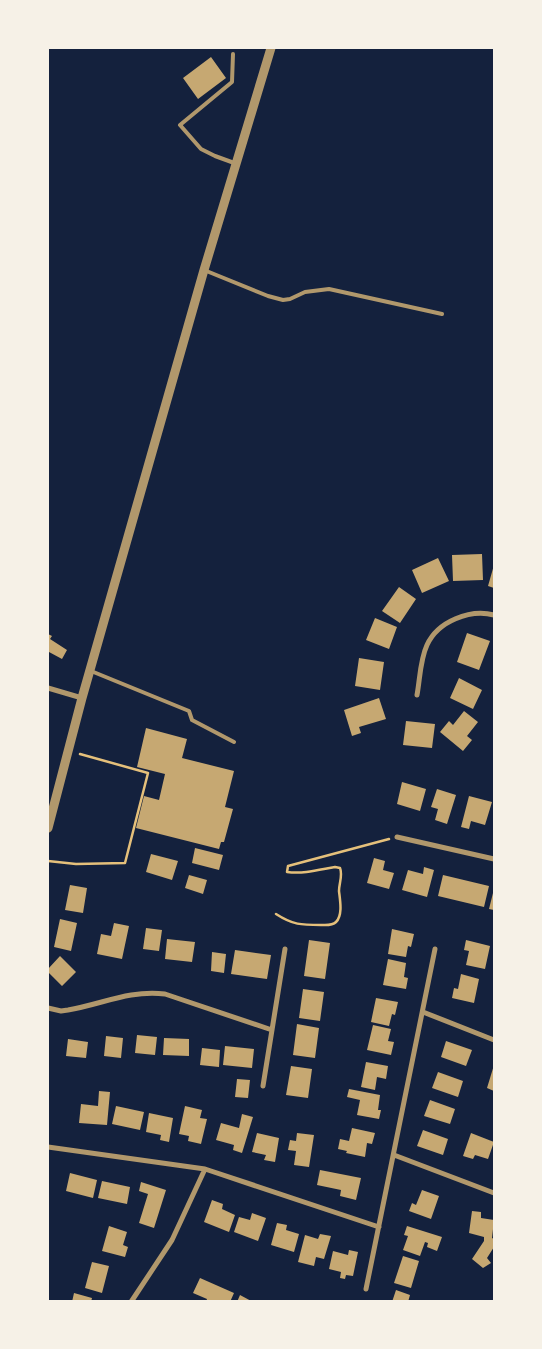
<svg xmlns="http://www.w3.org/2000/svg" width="542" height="1349" viewBox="0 0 542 1349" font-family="Signika,sans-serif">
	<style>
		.building { fill: #c6a872 }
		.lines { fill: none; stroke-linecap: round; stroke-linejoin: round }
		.path { stroke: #e5c07b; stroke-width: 2.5 }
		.service { stroke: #b1986c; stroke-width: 4 }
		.minor { stroke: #b1986c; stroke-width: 5 }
		.tertiary { stroke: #b1986c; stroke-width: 9 }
	</style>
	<rect width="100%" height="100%" fill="#14213d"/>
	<path class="building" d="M211,57L226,78L198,99L183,78Z
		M482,554L483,580L453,581L452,555Z
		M438,558L449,581L422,593L412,570Z
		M494,565V588L488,586Z
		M399,587L416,599L400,623L382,611Z
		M375,618L397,627L389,649L366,640Z
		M467,633L490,641L479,670L457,662Z
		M48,634L52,636L50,639L67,650L62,659L49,652L48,654Z
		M359,658L384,662L380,690L355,686Z
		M459,678L482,690L473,709L450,698Z
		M379,698L386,719L359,727L361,733L352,736L344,710Z
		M464,711L478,722L467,736L472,740L463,751L440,732L449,721L453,725Z
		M406,721L435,724L432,748L403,745Z
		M146,728L187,739L182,758L234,771L225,807L233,809L224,842H221L219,849L136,828L144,796L159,800L165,774L137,767Z
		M402,782L426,789L420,811L397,804Z
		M437,789L456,795L447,824L435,820L438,809L431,807Z
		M469,796L492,802L485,825L471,821L469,829L461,827Z
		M195,848L223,855L219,870L192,863Z
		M151,854L178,861L172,880L146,872Z
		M374,858L385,861L383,870L394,873L389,889L367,883Z
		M424,867L434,870L427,897L402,890L408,870L423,874Z
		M189,875L207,880L203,894L185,888Z
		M443,875L489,886L484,907L438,896Z
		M70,885L87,888L83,913L65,910Z
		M494,889V910L489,909Z
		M60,919L77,923L71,951L54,947Z
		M114,923L129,926L122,959L97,954L101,934L111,936Z
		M146,928L162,930L159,951L143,949Z
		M392,929L414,934L411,947L408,946L406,957L388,954Z
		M167,939L195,942L192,962L165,959Z
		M309,940L330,943L325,979L304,976Z
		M466,940L490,946L485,969L466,965L469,951L464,950Z
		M235,950L271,955L267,979L231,974Z
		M212,952L226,954L224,973L211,971Z
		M60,956L76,972L62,986L48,972V969Z
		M388,959L406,963L404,977L408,978L406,989L383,985Z
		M461,974L479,979L474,1003L452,998L454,988L458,989Z
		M303,989L324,992L320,1021L299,1018Z
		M376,998L398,1002L395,1015L392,1014L389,1026L371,1022Z
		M297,1024L319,1028L315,1058L293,1055Z
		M373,1025L391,1029L388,1041L394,1042L391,1055L367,1050Z
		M137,1035L157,1037L155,1055L135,1053Z
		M106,1036L123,1038L121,1058L104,1056Z
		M164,1038L189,1039V1056L163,1055Z
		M68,1039L88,1042L86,1058L66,1056Z
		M446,1041L472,1050L466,1066L441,1057Z
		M225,1046L254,1049L252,1068L223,1065Z
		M202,1048L220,1050L219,1067L200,1065Z
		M366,1062L388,1066L386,1079L377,1077L375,1090L361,1087Z
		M494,1065V1091L487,1088Z
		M291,1066L312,1069L308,1098L286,1095Z
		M438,1072L463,1081L458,1097L432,1088Z
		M237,1079L250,1080L248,1098L235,1097Z
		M349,1089L380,1095L378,1110H381L379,1119L357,1115L360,1100L347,1097Z
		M99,1091L110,1092L107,1125L79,1123L81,1104L98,1106Z
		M430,1100L455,1109L450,1124L424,1116Z
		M116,1106L144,1112L140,1130L112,1124Z
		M185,1106L202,1110L200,1118L207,1119L201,1144L188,1141L189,1136L179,1134Z
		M149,1113L173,1118L169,1142L160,1140L161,1135L146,1132Z
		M242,1114L253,1117L242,1153L233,1150L234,1145L216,1140L221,1123L239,1128Z
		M352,1128L375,1133L372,1144L367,1143L365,1157L346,1153L347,1151L338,1149L340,1139L349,1141Z
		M423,1130L448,1139L443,1155L417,1146Z
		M257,1133L279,1138L275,1162L264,1160L266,1155L252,1152Z
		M297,1133L314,1135L309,1167L294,1165L296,1151L288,1150L290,1140L296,1141Z
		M471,1133L494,1142L488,1159L475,1155L473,1159L463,1156Z
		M320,1170L361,1178L356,1200L340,1196L341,1190L317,1185Z
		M70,1173L97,1180L93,1198L66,1191Z
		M102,1181L130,1187L127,1204L98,1198Z
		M141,1182L166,1190L154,1228L139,1223L148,1194L139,1191Z
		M422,1190L439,1196L431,1219L409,1211L412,1203L416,1205Z
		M212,1200L223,1204L222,1209L235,1215L229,1232L204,1222Z
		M472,1211L481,1212V1218L494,1220L492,1238L494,1239V1247L487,1258L491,1263L483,1268L472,1259L484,1241V1237L469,1233Z
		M252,1213L266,1218L258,1241L234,1232L239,1217L250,1220Z
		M277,1223L287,1225L286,1230L299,1234L294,1252L271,1245Z
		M109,1226L127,1232L123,1245L128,1247L125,1257L102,1251Z
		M407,1226L442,1237L437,1251L427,1247L428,1243L425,1242L420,1256L403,1250L408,1236L404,1235Z
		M320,1234L331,1236L324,1259L316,1257L314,1266L298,1262L305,1235L318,1239Z
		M349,1250L358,1252L353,1276L346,1275L345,1279L340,1278L341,1272L329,1269L333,1251L348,1255Z
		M403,1256L419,1261L411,1288L394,1283Z
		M92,1262L109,1266L102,1293L85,1288Z
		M200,1278L234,1293L230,1302H206L207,1299L193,1293Z
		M396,1290L410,1295L408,1302H392Z
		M74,1293L92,1298L91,1302H72Z
		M240,1295L253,1302H237Z"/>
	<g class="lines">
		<path class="path" d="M48,861L76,864L125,863L148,773L80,754
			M276,914C293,925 301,925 321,925C326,925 332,926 336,922C343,915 340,900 339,891C339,883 343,875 340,868L335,867C318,870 304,874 287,872L288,866L389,839"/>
		<path class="service" d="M233,54L232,82L180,125L201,149L215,156L237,164
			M204,270L268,296L283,300L290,299L305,292L329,289L442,314
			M91,671L189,711L192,720L234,742"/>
		<path class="minor" d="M48,688L82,698
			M417,695C420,679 420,660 427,645C438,621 470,609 494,615
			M397,837L494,859
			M48,1008L61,1011L68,1010C103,1004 128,990 165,994L272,1030
			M423,1012L494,1040
			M263,1086L285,949
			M48,1147L205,1169L379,1227
			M394,1155L494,1193
			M366,1289L435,949
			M131,1302L172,1240L205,1169"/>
		<path class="tertiary" d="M48,828L82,698L204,270L271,48"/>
	</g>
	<rect width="542" height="1349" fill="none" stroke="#f6f1e7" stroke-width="98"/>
</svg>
